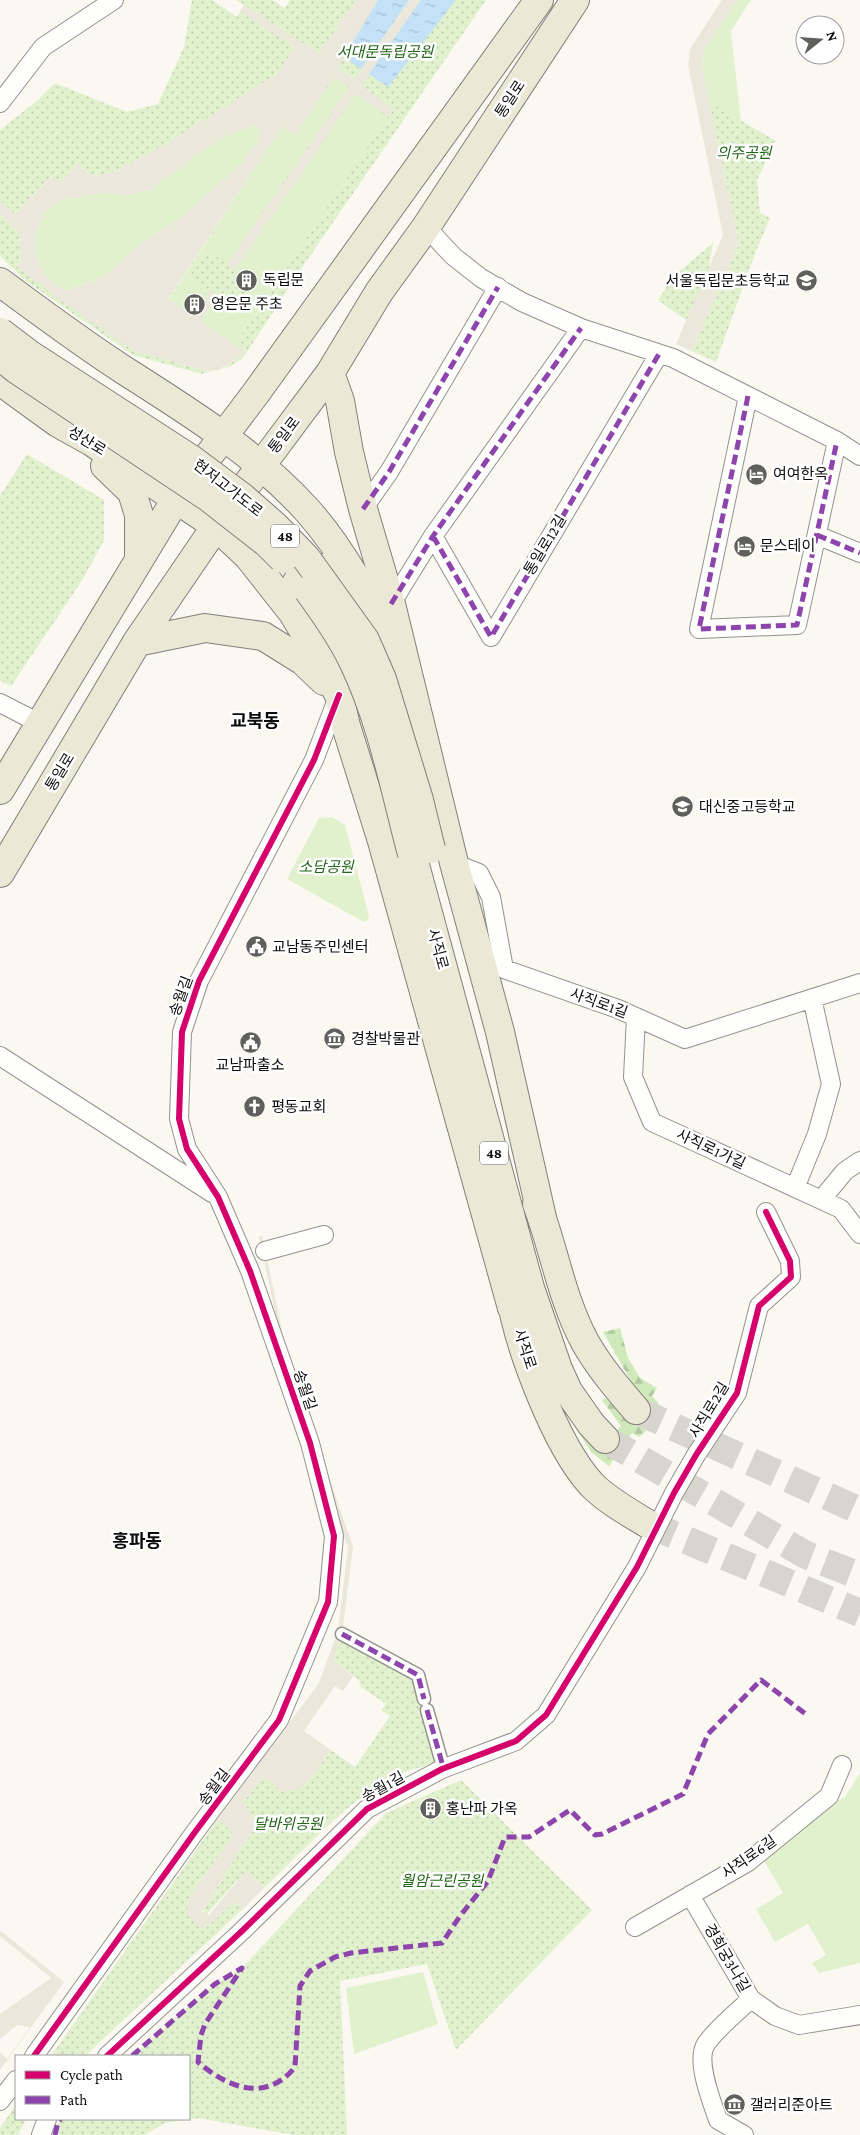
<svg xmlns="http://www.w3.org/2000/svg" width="860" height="2135" viewBox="0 0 860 2135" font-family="'Crimson Pro','Noto Sans KR',serif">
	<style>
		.grass { fill: #e1f1ce }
		.forest { fill: url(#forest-firs) }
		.park { fill: url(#park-dots); fill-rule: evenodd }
		.plaza { fill: #ebe8db; fill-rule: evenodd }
		.water { fill: url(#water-ripples) }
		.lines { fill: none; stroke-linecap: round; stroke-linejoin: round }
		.primary-tunnel { stroke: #d6d5ce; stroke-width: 28; stroke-dasharray: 28 14; stroke-linecap: butt }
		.pedestrian-casing { stroke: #93928f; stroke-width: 15 }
		.minor-casing { stroke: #93928f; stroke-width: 20 }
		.primary-casing { stroke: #80807c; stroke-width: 30 }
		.pedestrian { stroke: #fefefd; stroke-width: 12 }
		.minor { stroke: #fefefd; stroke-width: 18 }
		.primary { stroke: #ece8d6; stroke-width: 28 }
		.primary-bridge-casing { stroke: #80807c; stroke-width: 30; stroke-linecap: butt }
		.primary-bridge { stroke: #ece8d6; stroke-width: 28 }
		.quiet { stroke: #8e44ad; stroke-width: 5; stroke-dasharray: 10 5; stroke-linecap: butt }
		.cycleway-casing { stroke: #fff; stroke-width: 9 }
		.cycleway { stroke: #d6006c; stroke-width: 6 }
		.labels { text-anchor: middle; stroke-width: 5; stroke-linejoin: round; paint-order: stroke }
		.shield { fill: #fff; stroke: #555; stroke-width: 1 }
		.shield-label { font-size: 14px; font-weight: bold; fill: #0c0c0c }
		.park-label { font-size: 15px; font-style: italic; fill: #236719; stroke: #fff }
		.street-label { font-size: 15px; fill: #0c0c0c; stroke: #fff }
		.poi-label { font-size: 15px; fill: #0c0c0c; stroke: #fff; text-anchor: start }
		.quarter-label { font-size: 18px; font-weight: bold; fill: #0c0c0c; stroke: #fff }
	</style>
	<defs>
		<pattern id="forest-firs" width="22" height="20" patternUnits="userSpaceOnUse" patternTransform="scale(1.25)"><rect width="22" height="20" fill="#d0e9bb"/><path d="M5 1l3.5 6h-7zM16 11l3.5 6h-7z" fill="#b1c7a0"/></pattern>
		<pattern id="park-dots" width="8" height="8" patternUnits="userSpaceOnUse" patternTransform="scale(1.25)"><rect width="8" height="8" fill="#e1f1ce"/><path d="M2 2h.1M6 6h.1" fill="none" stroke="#c0cdb0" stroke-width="1.8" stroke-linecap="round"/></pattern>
		<pattern id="water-ripples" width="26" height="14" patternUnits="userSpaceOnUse" patternTransform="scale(1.25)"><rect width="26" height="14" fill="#c3e1f7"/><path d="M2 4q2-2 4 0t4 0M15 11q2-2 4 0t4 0" fill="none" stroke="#a6c0d3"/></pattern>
	</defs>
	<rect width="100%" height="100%" fill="#faf8f0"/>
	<path class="grass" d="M737,0H751L731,31L741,122L709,102L702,67L705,48Z
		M334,78L348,88L227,265L206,251L189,277L211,290L193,315L169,300L282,126L295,134Z
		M356,94L389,117L239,339L233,342L201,321L218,296L238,308L235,270Z
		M252,126L260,131L258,142L241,164L190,210L171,225L140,244L106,275L69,290L58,287L43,272L36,254V234L45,211L63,200L83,196L104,193L129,195L152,189L212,144L236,131Z
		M332,817L345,825L369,916L368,920L364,922L287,879L319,818Z
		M860,1773V1963L819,1973L812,1963L826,1955L808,1924L775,1942L756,1909L783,1893L763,1859L832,1803L845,1797Z
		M423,1972L438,2024L354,2054L346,1988Z"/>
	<path class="forest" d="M620,1328L628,1358L640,1378L657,1388L652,1396L659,1404L642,1421L649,1428L639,1437L632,1433L609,1466L591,1452L577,1430L581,1426L599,1447L621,1426L602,1400L606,1398L626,1420L644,1404L603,1332Z"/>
	<path class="park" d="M192,0H212L237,17L244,5L236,0H272L285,8L290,0H486L303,266L243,358L231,366L202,374L133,355L26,281L0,256V214L19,232L21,263L17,265L132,350L205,371L218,370L229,365L246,351L168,300L282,126L284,65L277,74L179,136L117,171L97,176L85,171L59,183L52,176L14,214L0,200V130L38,100L55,83L127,112L158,104L184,47ZM334,78L348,88L227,264L206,250L189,277L210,290L193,315L169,300L282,127L295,135ZM356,95L388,117L239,339L233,342L201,321L218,296L238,309L255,282L235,270Z
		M709,102L776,141L757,180L760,213L770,218L756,251L716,362L692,351L739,244Z
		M713,243L702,308L686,320L658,300L675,275Z
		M27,454L104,500V540L83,579L11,686L0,681V496Z
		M342,1634L418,1675V1701L442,1763C430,1766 416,1767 404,1772C352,1794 306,1849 265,1887L248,1873L243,1874L206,1915L203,1910L257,1823L243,1802L264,1777L304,1786L331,1750L355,1767L390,1716L381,1710L386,1704L361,1687L359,1680L334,1660Z
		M461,1780L592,1910L456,2050L427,1964L340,1981L347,2135H294L198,2118L165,2123L144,2135H55L58,2122L61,2119H189V2056H132L215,1984L242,1968L386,1813Z
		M218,1819L232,1831L233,1837L190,1895L204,1929L234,1902L243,1909L85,2056H51Z
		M16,2105V2119H26L18,2135H0V2128Z"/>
	<path class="plaza" d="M355,0H378L338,68L354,80L409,0H421L362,86L394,109L389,117L356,94L235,270L227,265L349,88L333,78L295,135L282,126L168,299L193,315L210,290L218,295L201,321L246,351L241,357L218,370L205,371L132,350L61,301L16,266L21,263L19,232L0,214V200L14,214L53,176L60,182L78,164L85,171L97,176L117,171L179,136L277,74L295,47L240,12L244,5L319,53ZM252,126L260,131L258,142L241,164L190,210L171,225L140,244L106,275L70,290L58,287L43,272L36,254V234L45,211L63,200L83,196L104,193L129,195L152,189L212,144L236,131Z
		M722,0H737L705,48L702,67L739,244L692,351L676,344L723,235L688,65L690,49Z
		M262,1235L287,1354L353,1547L342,1634L334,1660L353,1676L343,1691L335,1686L304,1731L331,1750L304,1786L284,1793L264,1777L243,1802L257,1823L202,1911L209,1915L243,1874L248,1873L265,1887L243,1909L234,1902L204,1929L188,1916L187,1910L190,1895L233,1837L232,1831L218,1819L319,1683L338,1631L348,1548L285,1357L259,1237Z
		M0,1930L64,1982L0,2070V2052L7,2059L30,2027L17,2025L0,2039V2014L51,1978L0,1936Z"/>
	<path class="water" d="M378,0H409L361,69L344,57Z
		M421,0H456L388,87L369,74Z"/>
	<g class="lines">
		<path class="primary-tunnel" d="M636,1410L860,1511
			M605,1439L806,1555L860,1576
			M648,1524L860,1613"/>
		<defs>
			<path id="pedestrian" d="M342,1634L418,1675L424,1699
				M427,1710L442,1763"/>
			<path id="minor" d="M0,103L43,47L114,0
				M426,227L453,256L481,278L522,302L581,328L673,358L837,441L860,456
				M748,396L699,629L797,625L837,441
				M363,509L389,472L498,287
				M817,535L860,553
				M433,536L491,637L659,354
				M391,604L433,536L581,328
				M0,703L39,723
				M454,863L479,873L491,897L504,969L618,1009L685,1039L860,983
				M636,1017L633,1077L652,1122L841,1209L860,1234
				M0,1056L212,1193
				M795,1188L817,1134L831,1084L812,998
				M821,1200L845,1171L860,1161
				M265,1251L324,1235
				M690,1895L751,1999L775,2016L799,2025L860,2015
				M635,1927L748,1862L829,1796L842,1765
				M34,2056L195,1832L279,1720L328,1602L334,1536L310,1443L250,1271L218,1197L187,1149L179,1119L182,1032L199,981L314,760L338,697
				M107,2056L242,1931L367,1809L442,1769L516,1741L546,1715L637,1567L674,1493L696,1455L737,1393L759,1306L791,1277L790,1261L766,1212
				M0,2101L16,2080
				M41,2135L47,2119
				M744,2135L718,2120C712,2102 695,2061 706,2044C716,2029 737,2012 751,1999"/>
			<path id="primary" d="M0,282C43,314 86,346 130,374C193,414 256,454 307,510C342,549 368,598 390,645
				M330,373L340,401L349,452L363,509L391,604L454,863L500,1032L543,1222
				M0,381L58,423L92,442L216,526L248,556L293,613L318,655L339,695L346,726L382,841L512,1308
				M105,466L132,492L139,515V558
				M293,613L288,598L303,571L323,568L336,571
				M137,642L205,628L263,636L303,661L324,681
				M0,790L176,499L256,393L539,0
				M412,854L530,1288L558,1369L568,1391L591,1424L605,1439
				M0,873L137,642L216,526L330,373L379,292L426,227L575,0
				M537,1204C554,1249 562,1300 585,1342C599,1367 618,1389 636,1410
				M510,1291C517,1344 556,1446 592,1485C608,1501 630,1513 648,1524"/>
		</defs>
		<use href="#pedestrian" class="pedestrian-casing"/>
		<use href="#minor" class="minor-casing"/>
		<use href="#primary" class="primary-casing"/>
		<use href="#pedestrian" class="pedestrian"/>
		<use href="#minor" class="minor"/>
		<use href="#primary" class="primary"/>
		<defs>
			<path id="primary-bridge" d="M0,332L29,354L191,459L242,497L275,526L306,558L365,640L382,679L419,800L431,849
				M0,356L16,369L208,497L267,543L283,559
				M308,590C324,612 341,636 353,661C382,721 395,790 412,854"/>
		</defs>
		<use href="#primary-bridge" class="primary-bridge-casing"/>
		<use href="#primary-bridge" class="primary-bridge"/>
		<path class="quiet" d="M748,396L699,629L797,625L837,441
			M363,509L389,472L498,287
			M817,535L860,553
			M433,536L491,637L659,354
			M391,604L433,536L581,328
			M342,1634L418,1675L424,1699
			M427,1710L442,1763
			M132,2056L215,1984L242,1968L205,2024L201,2035L198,2062C228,2088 266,2103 295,2067L300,1986L310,1971L335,1957L351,1953L442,1943L460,1916L488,1881L505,1837H529L570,1810L595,1835L602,1834L683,1794L708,1734L761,1680L807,1715
			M55,2135L58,2122L61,2119"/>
		<defs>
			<path id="cycleway" d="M34,2056L195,1832L279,1720L328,1602L334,1536L310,1443L250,1271L218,1197L187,1149L179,1119L182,1032L199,981L314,760L339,695
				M107,2056L242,1931L367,1809L442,1769L516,1741L546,1715L637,1567L674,1493L696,1455L737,1393L759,1306L791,1277L790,1261L766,1212"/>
		</defs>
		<use href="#cycleway" class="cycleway-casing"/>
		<use href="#cycleway" class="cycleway"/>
	</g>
	<defs>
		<symbol id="building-disc" viewBox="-11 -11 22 22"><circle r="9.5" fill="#5f5f5c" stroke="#fff"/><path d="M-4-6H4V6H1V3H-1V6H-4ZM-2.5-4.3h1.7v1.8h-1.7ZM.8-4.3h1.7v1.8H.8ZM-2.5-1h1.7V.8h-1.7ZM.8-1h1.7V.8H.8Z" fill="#fff"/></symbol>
		<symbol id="school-disc" viewBox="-11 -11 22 22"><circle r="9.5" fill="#5f5f5c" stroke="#fff"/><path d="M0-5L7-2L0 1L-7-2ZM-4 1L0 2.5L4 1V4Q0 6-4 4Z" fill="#fff"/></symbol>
		<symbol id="hotel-disc" viewBox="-11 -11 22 22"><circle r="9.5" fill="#5f5f5c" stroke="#fff"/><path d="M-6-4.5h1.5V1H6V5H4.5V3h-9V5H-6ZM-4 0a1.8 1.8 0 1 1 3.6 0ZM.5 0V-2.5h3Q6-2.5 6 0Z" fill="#fff"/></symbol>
		<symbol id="civic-disc" viewBox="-11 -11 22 22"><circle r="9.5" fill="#5f5f5c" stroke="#fff"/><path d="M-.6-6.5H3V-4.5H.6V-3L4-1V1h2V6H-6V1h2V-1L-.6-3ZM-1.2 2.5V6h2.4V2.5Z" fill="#fff"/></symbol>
		<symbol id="museum-disc" viewBox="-11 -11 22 22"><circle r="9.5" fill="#5f5f5c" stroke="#fff"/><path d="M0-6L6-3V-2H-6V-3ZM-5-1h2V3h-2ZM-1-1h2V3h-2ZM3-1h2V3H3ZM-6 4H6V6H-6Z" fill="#fff"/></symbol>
		<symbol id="church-disc" viewBox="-11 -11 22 22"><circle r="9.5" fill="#5f5f5c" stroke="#fff"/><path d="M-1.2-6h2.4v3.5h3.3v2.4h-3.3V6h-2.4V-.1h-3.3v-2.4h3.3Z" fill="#fff"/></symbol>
	</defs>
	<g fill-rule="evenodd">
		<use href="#building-disc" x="234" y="268" width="25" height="25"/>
		<use href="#school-disc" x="794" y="268" width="25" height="25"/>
		<use href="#building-disc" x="182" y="292" width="25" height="25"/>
		<use href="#hotel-disc" x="744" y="462" width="25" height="25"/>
		<use href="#hotel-disc" x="732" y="534" width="25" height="25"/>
		<use href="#school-disc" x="670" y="794" width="25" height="25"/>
		<use href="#civic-disc" x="244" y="934" width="25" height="25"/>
		<use href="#museum-disc" x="322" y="1026" width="25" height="25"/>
		<use href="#civic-disc" x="238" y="1030" width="25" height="25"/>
		<use href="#church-disc" x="242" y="1094" width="25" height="25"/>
		<use href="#building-disc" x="418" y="1796" width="25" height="25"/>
		<use href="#museum-disc" x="722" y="2092" width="25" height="25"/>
	</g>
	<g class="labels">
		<g class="shield">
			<rect x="271" y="524.5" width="28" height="23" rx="4"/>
			<rect x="480" y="1141.5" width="28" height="23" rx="4"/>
		</g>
		<g class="shield-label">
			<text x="285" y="541">48</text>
			<text x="494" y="1158">48</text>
		</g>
		<g class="park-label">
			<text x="385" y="57">서대문독립공원</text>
			<text x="744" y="158">의주공원</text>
			<text x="326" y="872">소담공원</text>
			<text x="288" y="1829">달바위공원</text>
			<text x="442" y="1886">월암근린공원</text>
		</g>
		<g class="street-label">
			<text transform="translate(510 99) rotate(-57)" y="5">통일로</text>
			<text transform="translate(284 435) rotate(-53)" y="5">통일로</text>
			<text transform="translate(87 441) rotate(31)" y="5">성산로</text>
			<text transform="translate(228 488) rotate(38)" y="5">현저고가도로</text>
			<text transform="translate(545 545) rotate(-59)" y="5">통일로12길</text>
			<text transform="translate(60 772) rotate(-59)" y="5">통일로</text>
			<text transform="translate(438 949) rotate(75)" y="5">사직로</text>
			<text transform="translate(181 996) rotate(-70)" y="5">송월길</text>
			<text transform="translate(599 1003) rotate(20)" y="5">사직로1길</text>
			<text transform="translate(711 1149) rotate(25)" y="5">사직로1가길</text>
			<text transform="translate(525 1349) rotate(72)" y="5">사직로</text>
			<text transform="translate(305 1390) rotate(71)" y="5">송월길</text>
			<text transform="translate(709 1410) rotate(-59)" y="5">사직로2길</text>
			<text transform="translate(214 1787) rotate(-53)" y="5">송월길</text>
			<text transform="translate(383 1787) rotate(-29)" y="5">송월1길</text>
			<text transform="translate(749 1857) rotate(-35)" y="5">사직로6길</text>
			<text transform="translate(727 1958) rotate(60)" y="5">경희궁3나길</text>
		</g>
		<g class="poi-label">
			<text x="263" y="285">독립문</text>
			<text x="790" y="286" text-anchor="end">서울독립문초등학교</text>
			<text x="211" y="309">영은문 주초</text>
			<text x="773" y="479">여여한옥</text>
			<text x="760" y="551">문스테이</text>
			<text x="699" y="812">대신중고등학교</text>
			<text x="272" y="952">교남동주민센터</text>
			<text x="351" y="1044">경찰박물관</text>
			<text x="250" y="1070" text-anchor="middle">교남파출소</text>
			<text x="271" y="1112">평동교회</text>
			<text x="446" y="1814">홍난파 가옥</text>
			<text x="750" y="2110">갤러리준아트</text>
		</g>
		<g class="quarter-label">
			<text x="255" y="727">교북동</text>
			<text x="137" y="1547">홍파동</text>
		</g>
	</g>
	<rect x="15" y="2055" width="175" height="65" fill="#ffffff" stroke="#9e9e9e"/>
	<rect x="25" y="2071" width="25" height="8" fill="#d6006c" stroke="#9e9e9e"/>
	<text x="60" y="2080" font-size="15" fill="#0c0c0c">Cycle path</text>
	<rect x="25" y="2096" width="25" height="8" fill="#8e44ad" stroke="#9e9e9e"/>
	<text x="60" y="2105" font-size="15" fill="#0c0c0c">Path</text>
	<g transform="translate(820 40) rotate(73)"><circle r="24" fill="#ffffff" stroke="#9e9e9e"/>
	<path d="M0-4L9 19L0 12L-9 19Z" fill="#5f5f5c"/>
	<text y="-8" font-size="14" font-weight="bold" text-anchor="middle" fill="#0c0c0c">N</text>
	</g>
</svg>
